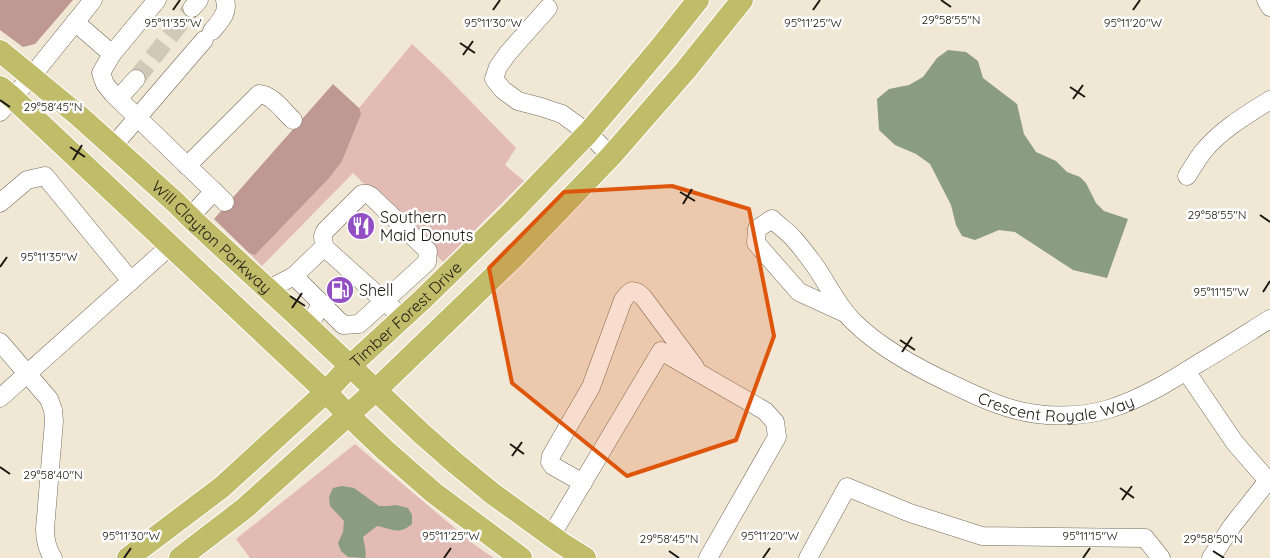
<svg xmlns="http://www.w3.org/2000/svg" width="1270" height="558" viewBox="0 0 1270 558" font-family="Quicksand,sans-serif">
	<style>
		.green { fill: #e3bbb5 }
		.forest { fill: #bf9893 }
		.water { fill: #8b9d80 }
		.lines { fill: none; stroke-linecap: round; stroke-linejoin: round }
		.minor-tunnel { stroke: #d1c8b8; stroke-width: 18; stroke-dasharray: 18 9; stroke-linecap: butt }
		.minor-casing { stroke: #746b5b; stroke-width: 19 }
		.major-casing { stroke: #fff; stroke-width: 24 }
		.minor { stroke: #fff; stroke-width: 18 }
		.major { stroke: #c0bc6a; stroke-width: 22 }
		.marked { fill: #de560c; fill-opacity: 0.2; stroke: #de560c; stroke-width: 4; stroke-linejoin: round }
		.ticks { fill: none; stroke: #1b1711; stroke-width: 2 }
		.labels { text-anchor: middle; stroke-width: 5; stroke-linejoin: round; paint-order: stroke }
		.poi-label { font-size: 16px; fill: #1b1711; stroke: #fff; text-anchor: start }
		.street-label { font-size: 16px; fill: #1b1711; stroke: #fff }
		.ticks-label { font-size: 12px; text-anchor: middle; fill: #1b1711; stroke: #fff; stroke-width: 5; stroke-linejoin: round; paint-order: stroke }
	</style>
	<rect width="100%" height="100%" fill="#f1e7d5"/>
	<path class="green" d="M412,44L445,75L516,148L505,165L524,181L443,262L353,173L262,266L249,253L324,168L359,108Z
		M355,444L475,545L494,558H250L236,539Z"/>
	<path class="forest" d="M0,0H73L35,44L23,47L0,30Z
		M333,84L359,108L361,114L342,161L330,177L255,255L249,253L214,219Z"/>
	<path class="water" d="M948,50L966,52L978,61L983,78L1017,104L1024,134L1036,152L1056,161L1067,172L1080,177L1086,183L1096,203L1104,211L1128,219L1107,278L1073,270L1015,232L999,230L975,240L962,236L956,225L951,205L930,164L916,154L895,145L879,130L877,99L889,89L909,85L923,77L937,58Z
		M342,486L354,488L379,506H388L396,505L408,508L412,515V524C398,536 391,528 377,526L363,537C364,544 367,552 365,558L348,557L341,551L338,543L343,532L344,521L330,506L329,497L333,488Z"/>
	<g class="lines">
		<path class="minor-tunnel" d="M136,79L192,8"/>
		<defs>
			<g id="minor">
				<path d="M1266,0L1270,7"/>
				<path d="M192,8L199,0"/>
				<path d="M548,8L508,53L498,67L494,79L503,90L518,101L541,107L562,114L588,133L611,156"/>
				<path d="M75,22L112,54L101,73L105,84L113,94L225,202"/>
				<path d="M212,31C220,21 229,13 225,0"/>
				<path d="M112,54L157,0"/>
				<path d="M118,99L136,79"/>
				<path d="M0,112L31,77L93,0"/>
				<path d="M113,146L204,40"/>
				<path d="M187,166L259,94C273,95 283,111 293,120"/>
				<path d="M1187,176C1192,168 1197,160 1202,153C1219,131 1246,115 1270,100"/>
				<path d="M0,203L27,180L45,176L131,281"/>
				<path d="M190,217L214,191"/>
				<path d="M294,276L324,247L403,318"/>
				<path d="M269,289L294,276L321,303L309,327"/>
				<path d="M321,303L343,325L359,324L427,262L428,251L371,196L367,194H362L325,231L323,236L324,247"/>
				<path id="s1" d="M845,313L799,292L756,243L757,229L772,219C779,226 788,232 794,239C801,247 807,255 813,263C827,282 837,306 854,322C881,349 921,370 956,386C981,398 1009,411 1037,414C1061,417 1085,416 1109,409C1141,399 1171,381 1199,363C1223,349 1246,334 1270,319"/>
				<path d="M0,342L49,399L53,410L54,421L45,529C45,540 47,549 53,558"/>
				<path d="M1186,371L1235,443L1270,483"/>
				<path d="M0,398L170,246"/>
				<path d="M583,483L553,466L550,462L551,456L591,387L623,300L628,294L632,291L637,292L643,297L695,367"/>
				<path d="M551,536L661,351L765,411L775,422L777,437L708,558"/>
				<path d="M808,558L847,487L910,513L982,536L1145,538L1161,558"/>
				<path d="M1211,558L1232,526L1270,478"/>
			</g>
			<g id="major">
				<path id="s2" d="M0,51L79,116L175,202L194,221L295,314L421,433L454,462L493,494L561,543L585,558"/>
				<path d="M0,87L13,98L326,392L347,414L386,451L434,493L521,558"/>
				<path id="s3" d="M128,558L222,487L326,392L350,366L422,300L512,212L588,133L659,49L698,0"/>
				<path d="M180,558L245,508L376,390L515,256L611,156L685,71L742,0"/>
			</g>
		</defs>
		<use href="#minor" class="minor-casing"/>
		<use href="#major" class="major-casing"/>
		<use href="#minor" class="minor"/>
		<use href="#major" class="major"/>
	</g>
	<path class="marked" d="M672,186L749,209L774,336L736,440L627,476L512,383L489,268L564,192Z"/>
	<path class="ticks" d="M941,0L951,7M173,10L180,0M493,10L500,0M813,10L820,0M1133,10L1140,0M460,43L475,53M463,55L473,41M1070,87L1085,97M1073,99L1083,85M0,100L10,107M70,147L85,157M73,160L82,145M680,192L695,201M683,204L692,189M1260,215L1270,222M0,267L7,257M1263,292L1270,281M290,296L305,306M292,308L302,293M900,340L915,350M902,352L912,337M510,444L524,454M512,456L522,442M0,467L10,474M1120,488L1134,498M1122,500L1132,486M669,551L679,558M1213,551L1224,558M124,558L131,548M444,558L451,548M763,558L770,548M1083,558L1090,548"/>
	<defs>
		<symbol id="restaurant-disc" viewBox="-11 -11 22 22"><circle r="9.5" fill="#924ec3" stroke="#fff"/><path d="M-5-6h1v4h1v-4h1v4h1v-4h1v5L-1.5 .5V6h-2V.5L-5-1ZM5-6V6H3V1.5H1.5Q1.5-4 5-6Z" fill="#fff"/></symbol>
		<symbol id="fuel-disc" viewBox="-11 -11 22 22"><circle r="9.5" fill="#924ec3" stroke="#fff"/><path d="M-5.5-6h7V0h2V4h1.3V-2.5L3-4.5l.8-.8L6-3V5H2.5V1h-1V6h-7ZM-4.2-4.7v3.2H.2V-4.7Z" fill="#fff"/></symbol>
	</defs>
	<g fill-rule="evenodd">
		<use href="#restaurant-disc" x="345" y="210" width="32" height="32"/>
		<use href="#fuel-disc" x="324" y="274" width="32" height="32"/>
	</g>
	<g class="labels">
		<g class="poi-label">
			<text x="380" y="223">Southern<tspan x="380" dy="18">Maid Donuts</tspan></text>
			<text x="359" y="296">Shell</text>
		</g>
		<g class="street-label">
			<text dy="6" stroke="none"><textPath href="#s2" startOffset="282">Will Clayton Parkway</textPath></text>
			<text dy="6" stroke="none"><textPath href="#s3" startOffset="370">Timber Forest Drive</textPath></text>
			<text dy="6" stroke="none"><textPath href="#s1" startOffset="506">Crescent Royale Way</textPath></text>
		</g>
	</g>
	<g class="ticks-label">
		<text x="951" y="24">29°58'55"N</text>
		<text x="173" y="27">95°11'35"W</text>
		<text x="493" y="27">95°11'30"W</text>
		<text x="813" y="27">95°11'25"W</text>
		<text x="1133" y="27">95°11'20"W</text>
		<text x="53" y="111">29°58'45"N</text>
		<text x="1217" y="219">29°58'55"N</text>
		<text x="49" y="261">95°11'35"W</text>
		<text x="1221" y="296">95°11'15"W</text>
		<text x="53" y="479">29°58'40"N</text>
		<text x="131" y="540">95°11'30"W</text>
		<text x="451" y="540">95°11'25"W</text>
		<text x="770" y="540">95°11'20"W</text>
		<text x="1090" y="540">95°11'15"W</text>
		<text x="669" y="543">29°58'45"N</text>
		<text x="1213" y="543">29°58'50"N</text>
	</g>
</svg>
